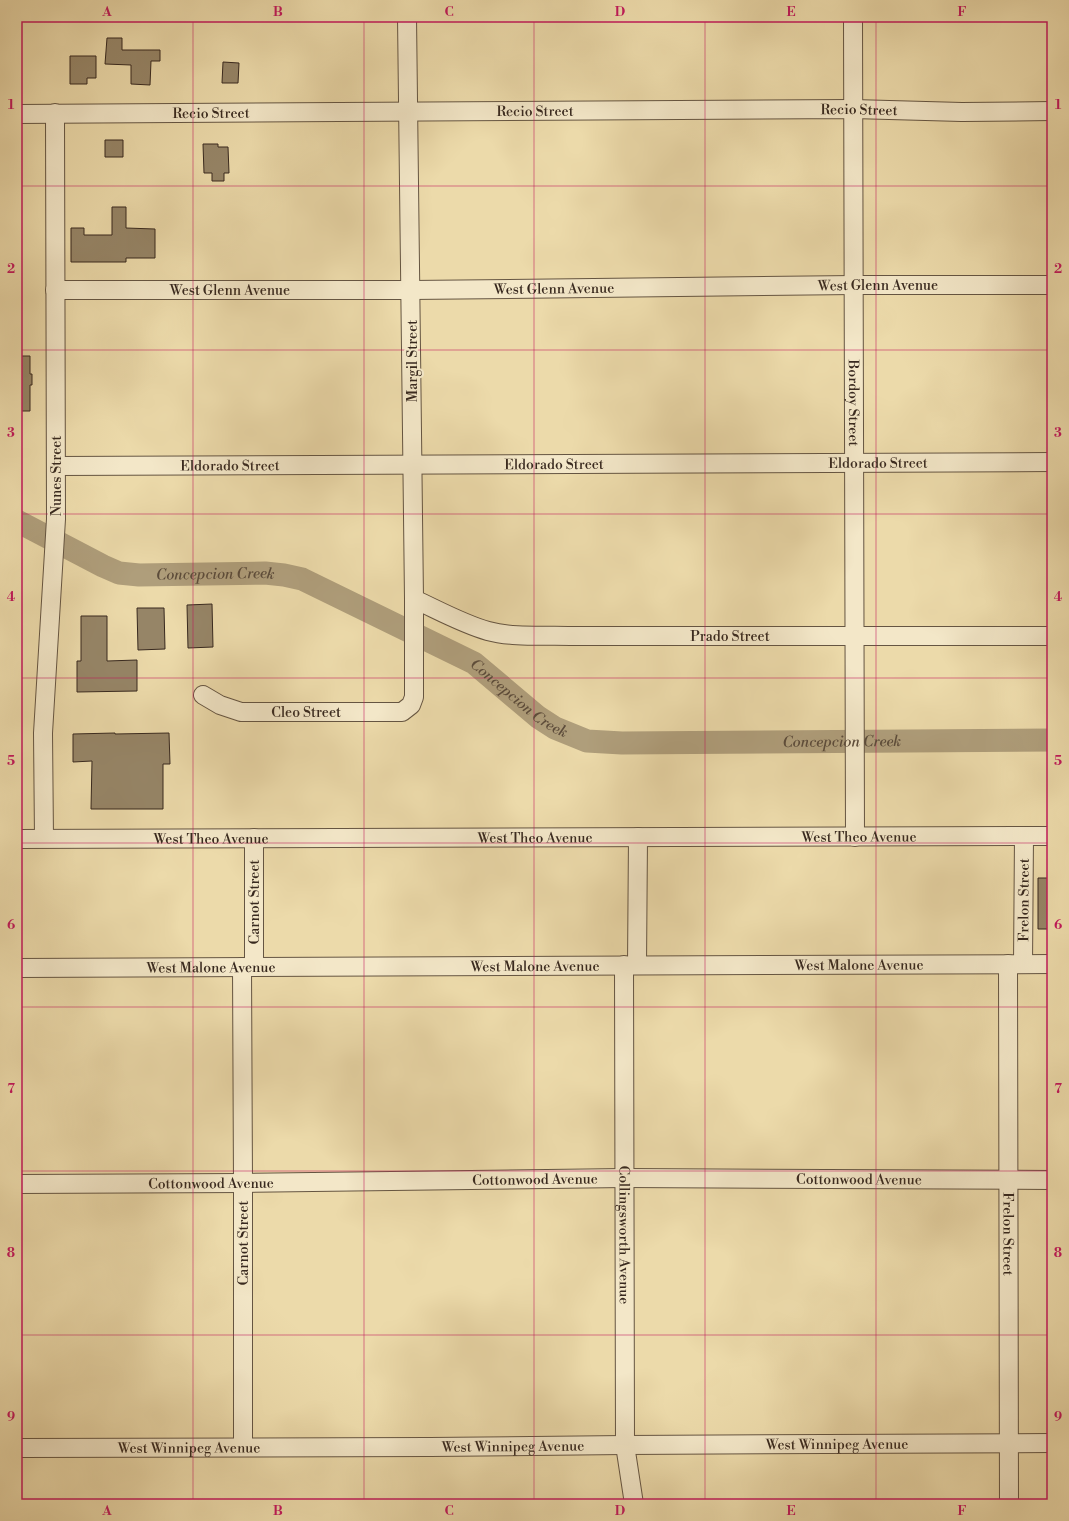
<svg xmlns="http://www.w3.org/2000/svg" width="1069" height="1521" viewBox="0 0 1069 1521" font-family="'Libre Bodoni',serif">
	<style>
		.lines { fill: none; stroke-linecap: round; stroke-linejoin: round }
		.river { stroke: #af9e7b; stroke-width: 23 }
		.building { fill: #968567; stroke: #38291f }
		.minor-casing { stroke: #655542; stroke-width: 20 }
		.minor { stroke: #f3e7c8; stroke-width: 18 }
		.grid { fill: none; stroke: #c2185b; stroke-width: 1; stroke-opacity: 0.55 }
		.labels { text-anchor: middle; stroke-width: 4; stroke-linejoin: round; paint-order: stroke }
		.street-label { font-size: 14px; fill: #38291f; stroke: #f3e7c8 }
		.water-label { font-size: 15px; font-style: italic; fill: #5c4c3b; stroke: #f3e7c8 }
		.neatline { fill: none; stroke: #c2185b; stroke-width: 1.5 }
		.grid-label { font-size: 13px; text-anchor: middle; font-weight: bold; fill: #c2185b }
	</style>
	<rect width="100%" height="100%" fill="#ecdaaa"/>
	<filter id="stains"><feTurbulence type="fractalNoise" baseFrequency=".005" numOctaves="4"/><feColorMatrix values="0 0 0 0 .2 0 0 0 0 .09 0 0 0 0 .02 0 0 0 .5 -.17"/></filter>
	<radialGradient id="worn" r=".72"><stop offset=".6" stop-color="#630" stop-opacity="0"/><stop offset="1" stop-color="#630" stop-opacity=".3"/></radialGradient>
	<g class="lines">
		<path class="river" id="s1" d="M17,521L103,566L119,573L139,575L265,573L284,575L302,579L474,663L538,717L555,728L587,741L622,743L1052,740"/>
	</g>
	<path class="building" d="M107,38H122V50H160V61H151L150,85L131,84V65L105,64Z
		M70,56H96V78H87V84H70Z
		M223,62L239,63L238,83H222Z
		M105,140H123V157H105Z
		M203,144H218V147H228L229,173H224V181H212V173H204Z
		M112,207H126V228L155,229V258H126V262H71V228H84V235H112Z
		M17,356H30V374H32V385H30V411H17Z
		M212,604L213,647L188,648L187,605Z
		M137,608H164L165,649L138,650Z
		M81,616H107V661L137,660V691L77,692V661H81Z
		M115,733V734L169,733L170,764H163V809H91L92,761L73,762V734Z
		M1038,878H1052V929H1038Z"/>
	<g class="lines">
		<defs>
			<g id="minor">
				<path id="s2" d="M853,17L855,837"/>
				<path id="s3" d="M17,114L853,109L962,112L1052,111"/>
				<path id="s4" d="M55,290H411L854,285H1052"/>
				<path id="s5" d="M56,466L1052,462"/>
				<path id="s6" d="M414,599C438,610 463,624 488,631C514,638 545,635 571,636H1052"/>
				<path id="s7" d="M203,695L220,705L241,712H402L411,705L414,697V599L407,17"/>
				<path d="M44,838L43,733L56,519L55,113"/>
				<path d="M254,838V967"/>
				<path id="s8" d="M17,839L1052,836"/>
				<path id="s9" d="M1008,964L1009,1504"/>
				<path id="s10" d="M1023,964L1024,836"/>
				<path id="s11" d="M624,965L625,1445L634,1504"/>
				<path d="M637,965L638,837"/>
				<path d="M242,967L243,1183V1447"/>
				<path id="s12" d="M17,968L1052,964"/>
				<path id="s13" d="M17,1184L243,1183L625,1178L1052,1180"/>
				<path id="s14" d="M17,1448L430,1447L625,1445L1052,1443"/>
			</g>
		</defs>
		<use href="#minor" class="minor-casing"/>
		<use href="#minor" class="minor"/>
	</g>
	<path class="grid" d="M193,17V1504M364,17V1504M534,17V1504M705,17V1504M876,17V1504M17,186H1052M17,350H1052M17,514H1052M17,678H1052M17,843H1052M17,1007H1052M17,1171H1052M17,1335H1052"/>
	<g class="labels">
		<g class="street-label">
			<text dy="5" stroke="none"><textPath href="#s3" startOffset="842">Recio Street</textPath></text>
			<text dy="5" stroke="none"><textPath href="#s3" startOffset="518">Recio Street</textPath></text>
			<text dy="5" stroke="none"><textPath href="#s3" startOffset="194">Recio Street</textPath></text>
			<text dy="5" stroke="none"><textPath href="#s4" startOffset="823">West Glenn Avenue</textPath></text>
			<text dy="5" stroke="none"><textPath href="#s4" startOffset="499">West Glenn Avenue</textPath></text>
			<text dy="5" stroke="none"><textPath href="#s4" startOffset="175">West Glenn Avenue</textPath></text>
			<text transform="translate(412 361) rotate(-90)" y="5">Margil Street</text>
			<text dy="5" stroke="none"><textPath href="#s2" startOffset="386">Bordoy Street</textPath></text>
			<text dy="5" stroke="none"><textPath href="#s5" startOffset="822">Eldorado Street</textPath></text>
			<text dy="5" stroke="none"><textPath href="#s5" startOffset="498">Eldorado Street</textPath></text>
			<text dy="5" stroke="none"><textPath href="#s5" startOffset="174">Eldorado Street</textPath></text>
			<text transform="translate(56 476) rotate(-90)" y="5">Nunes Street</text>
			<text dy="5" stroke="none"><textPath href="#s6" startOffset="323">Prado Street</textPath></text>
			<text dy="5" stroke="none"><textPath href="#s7" startOffset="107">Cleo Street</textPath></text>
			<text dy="5" stroke="none"><textPath href="#s8" startOffset="842">West Theo Avenue</textPath></text>
			<text dy="5" stroke="none"><textPath href="#s8" startOffset="518">West Theo Avenue</textPath></text>
			<text dy="5" stroke="none"><textPath href="#s8" startOffset="194">West Theo Avenue</textPath></text>
			<text dy="5" stroke="none"><textPath href="#s10" startOffset="64">Frelon Street</textPath></text>
			<text transform="translate(254 902) rotate(-90)" y="5">Carnot Street</text>
			<text dy="5" stroke="none"><textPath href="#s12" startOffset="842">West Malone Avenue</textPath></text>
			<text dy="5" stroke="none"><textPath href="#s12" startOffset="518">West Malone Avenue</textPath></text>
			<text dy="5" stroke="none"><textPath href="#s12" startOffset="194">West Malone Avenue</textPath></text>
			<text dy="5" stroke="none"><textPath href="#s13" startOffset="518">Cottonwood Avenue</textPath></text>
			<text dy="5" stroke="none"><textPath href="#s13" startOffset="842">Cottonwood Avenue</textPath></text>
			<text dy="5" stroke="none"><textPath href="#s13" startOffset="194">Cottonwood Avenue</textPath></text>
			<text dy="5" stroke="none"><textPath href="#s9" startOffset="270">Frelon Street</textPath></text>
			<text dy="5" stroke="none"><textPath href="#s11" startOffset="270">Collingsworth Avenue</textPath></text>
			<text transform="translate(243 1243) rotate(-90)" y="5">Carnot Street</text>
			<text dy="5" stroke="none"><textPath href="#s14" startOffset="820">West Winnipeg Avenue</textPath></text>
			<text dy="5" stroke="none"><textPath href="#s14" startOffset="496">West Winnipeg Avenue</textPath></text>
			<text dy="5" stroke="none"><textPath href="#s14" startOffset="172">West Winnipeg Avenue</textPath></text>
		</g>
		<g class="water-label">
			<text dy="5" stroke="none"><textPath href="#s1" startOffset="211">Concepcion Creek</textPath></text>
			<text dy="5" stroke="none"><textPath href="#s1" startOffset="547">Concepcion Creek</textPath></text>
			<text dy="5" stroke="none"><textPath href="#s1" startOffset="883">Concepcion Creek</textPath></text>
		</g>
	</g>
	<rect width="1069" height="1521" fill="none" stroke="#ecdaaa" stroke-width="44"/>
	<rect x="22" y="22" width="1025" height="1477" class="neatline"/>
	<g class="grid-label">
		<text x="107" y="16">A</text>
		<text x="278" y="16">B</text>
		<text x="449" y="16">C</text>
		<text x="620" y="16">D</text>
		<text x="791" y="16">E</text>
		<text x="962" y="16">F</text>
		<text x="11" y="109">1</text>
		<text x="1058" y="109">1</text>
		<text x="11" y="273">2</text>
		<text x="1058" y="273">2</text>
		<text x="11" y="437">3</text>
		<text x="1058" y="437">3</text>
		<text x="11" y="601">4</text>
		<text x="1058" y="601">4</text>
		<text x="11" y="765">5</text>
		<text x="1058" y="765">5</text>
		<text x="11" y="929">6</text>
		<text x="1058" y="929">6</text>
		<text x="11" y="1093">7</text>
		<text x="1058" y="1093">7</text>
		<text x="11" y="1257">8</text>
		<text x="1058" y="1257">8</text>
		<text x="11" y="1421">9</text>
		<text x="1058" y="1421">9</text>
		<text x="107" y="1515">A</text>
		<text x="278" y="1515">B</text>
		<text x="449" y="1515">C</text>
		<text x="620" y="1515">D</text>
		<text x="791" y="1515">E</text>
		<text x="962" y="1515">F</text>
	</g>
	<rect width="100%" height="100%" filter="url(#stains)"/>
	<rect width="100%" height="100%" fill="url(#worn)"/>
</svg>
